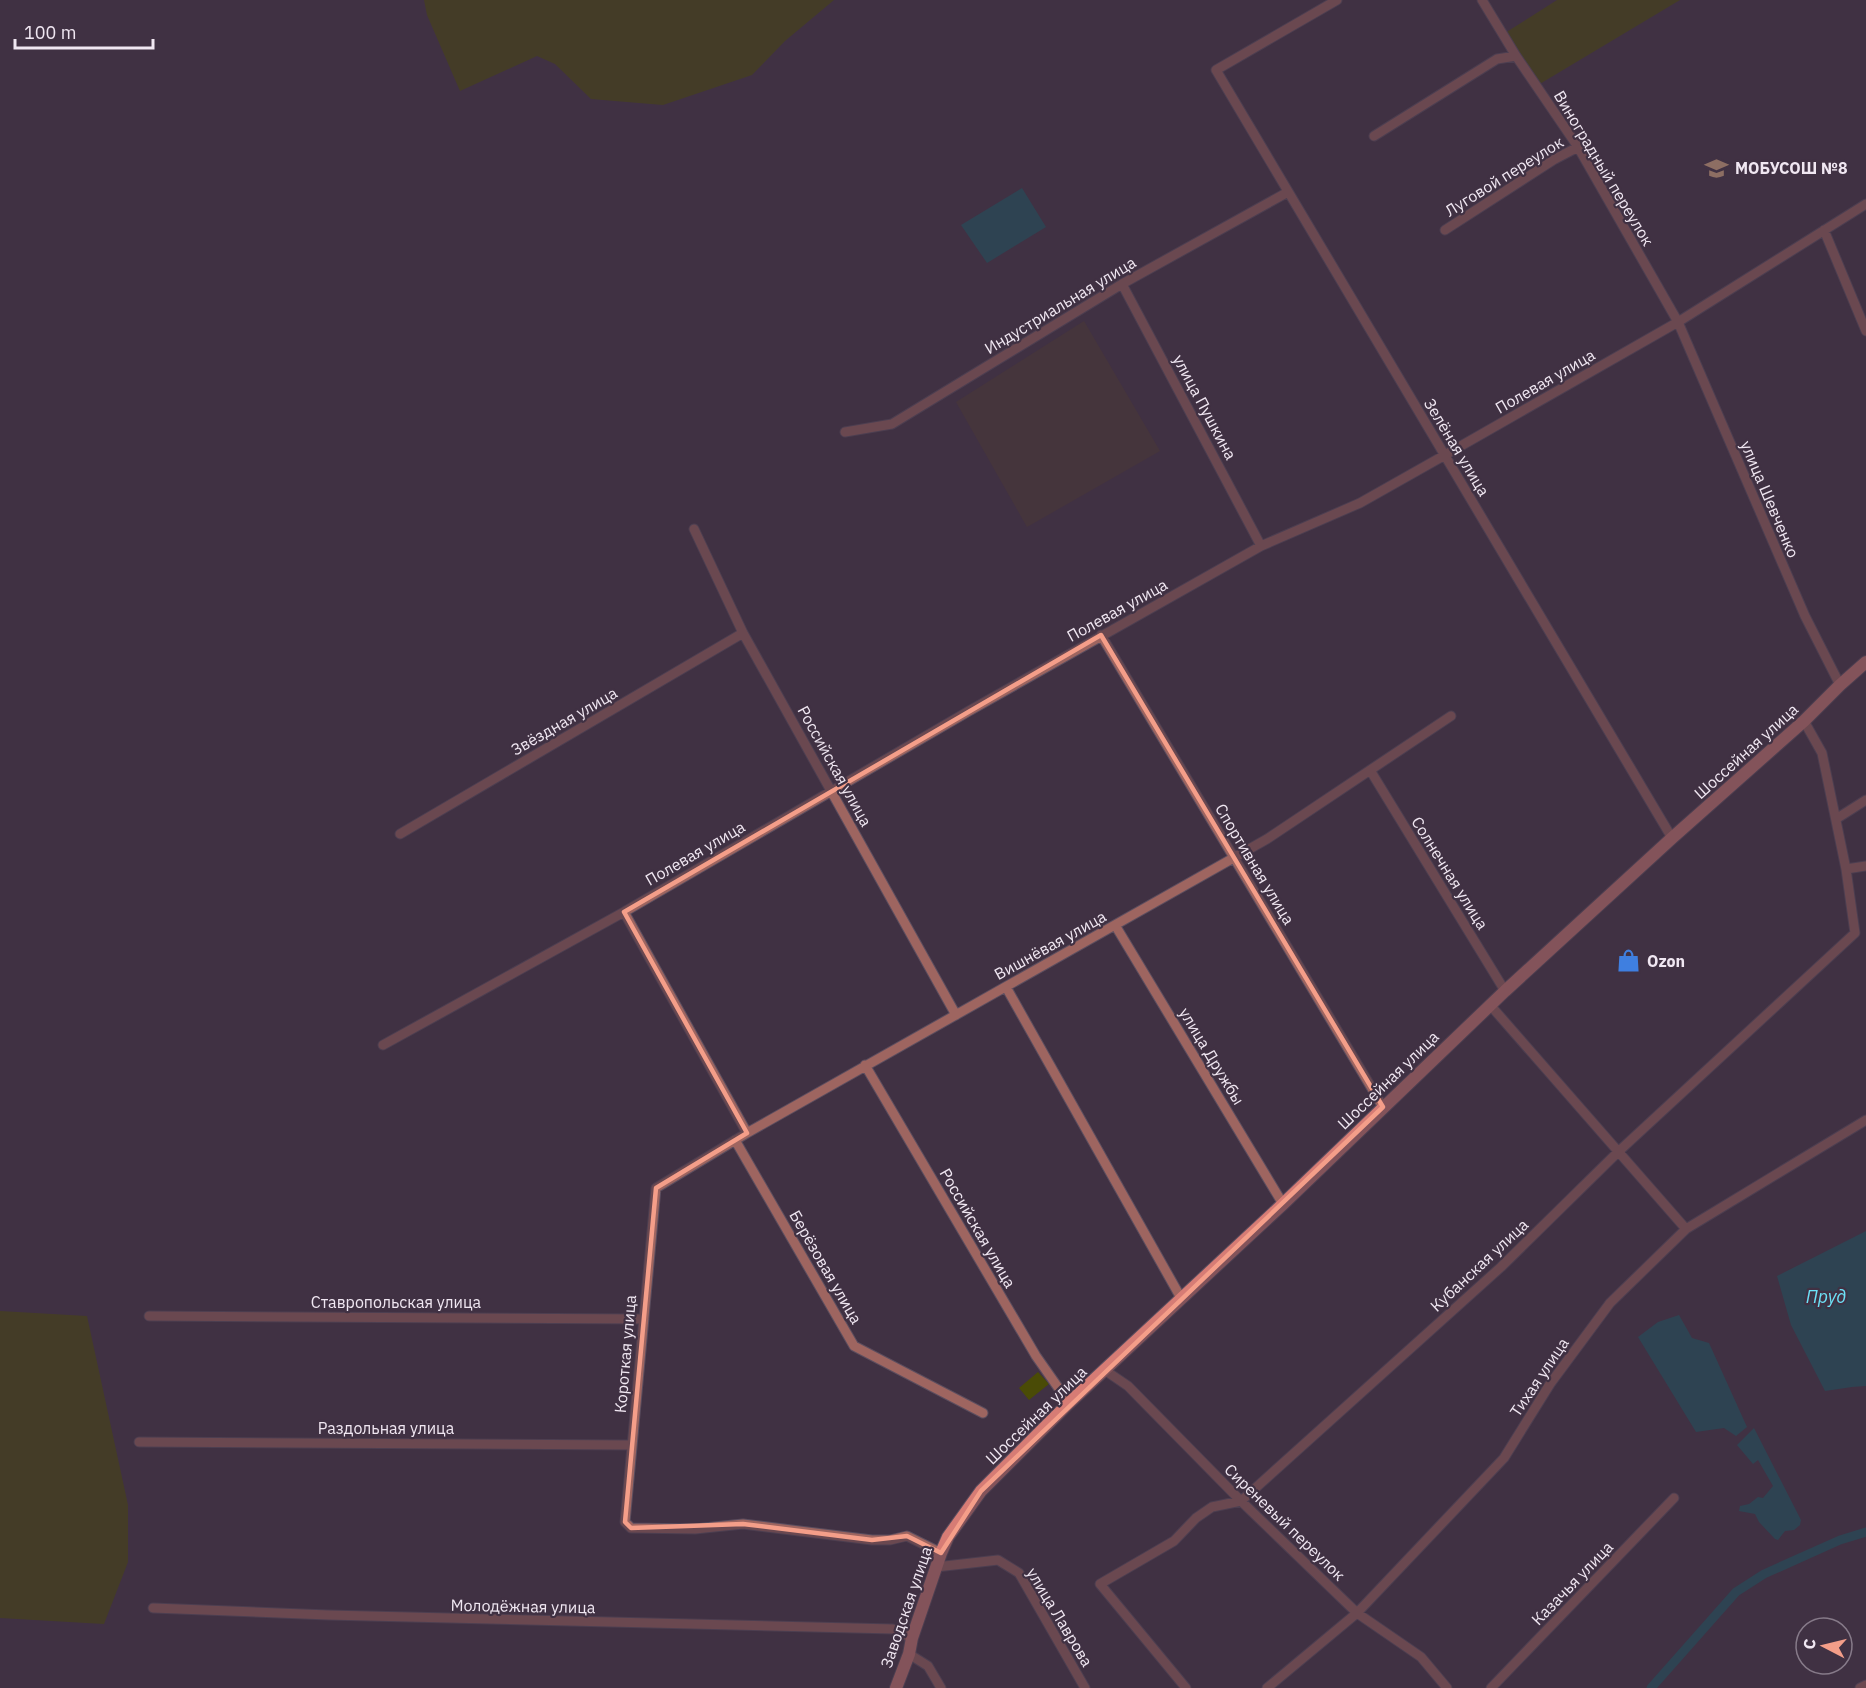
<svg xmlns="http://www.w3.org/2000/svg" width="1866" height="1688" viewBox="0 0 1866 1688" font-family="'IBM Plex Sans',sans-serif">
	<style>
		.industrial { fill: #4d3a33 }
		.green { fill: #4a4b06 }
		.water { fill: #1a5964 }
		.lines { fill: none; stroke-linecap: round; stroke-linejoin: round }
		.canal { stroke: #1a5964; stroke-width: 9 }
		.minor-casing { stroke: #5c4e5f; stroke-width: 11 }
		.secondary-casing { stroke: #5c4e5f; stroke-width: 14 }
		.minor { stroke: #9e6560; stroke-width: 9 }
		.secondary { stroke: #d67c75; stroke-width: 12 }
		.marked { fill: none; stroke: #f49e89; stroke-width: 4.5; stroke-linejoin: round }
		.labels { text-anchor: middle; stroke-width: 4.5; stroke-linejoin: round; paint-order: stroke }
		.street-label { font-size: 16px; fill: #f0e7f2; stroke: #403143 }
		.poi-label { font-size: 16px; font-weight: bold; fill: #f0e7f2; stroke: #403143; text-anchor: start }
		.water-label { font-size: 18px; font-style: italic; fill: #6ce2f7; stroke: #403143 }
	</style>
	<rect width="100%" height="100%" fill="#403143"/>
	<path class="industrial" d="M1084,321L1160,451L1027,527L956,402Z"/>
	<path class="green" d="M424,0H834L785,41L752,75L663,105L591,99L555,64L537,56L460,91L427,15Z
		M1557,0H1680L1538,85L1505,33Z
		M0,1311L87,1316L128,1505V1562L104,1624L0,1618Z
		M1038,1372L1049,1384L1029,1400L1019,1388Z"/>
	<path class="water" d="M1022,188L1046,227L987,263L961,225Z
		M1866,1231V1386L1852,1387L1825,1391L1791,1325L1777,1276Z
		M1679,1315L1692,1338L1709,1343L1747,1427L1736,1436L1724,1428L1696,1432L1638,1337L1658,1322Z
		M1754,1428L1801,1520L1800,1525L1794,1530L1785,1531L1778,1540L1775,1539L1759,1522L1755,1514L1739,1511L1740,1506L1749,1504L1758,1497L1763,1498L1773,1486L1758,1460L1753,1464L1737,1445Z"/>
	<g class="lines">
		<path class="canal" d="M1651,1688L1736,1592L1764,1574L1840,1540L1866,1532"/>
		<defs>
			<path id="minor" d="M1337,0L1216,70L1672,838
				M1482,0L1516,56L1578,147L1678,322L1805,616L1840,685
				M1374,136L1497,59L1516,56
				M1445,230L1555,159L1578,147
				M1824,230L1866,331
				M1122,284L1261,546
				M845,432L892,424L1122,284L1288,192
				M694,529L743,633L956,1015
				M1101,635L1383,1107
				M1370,770L1505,991
				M1836,819L1866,800
				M400,834L743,633
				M1846,869L1866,866
				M624,912L747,1133
				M1115,925L1283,1204
				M1006,987L1181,1298
				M1491,1006L1686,1229
				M383,1045L624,912L969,711L1261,546L1360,503L1445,455L1678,322L1866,204
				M865,1065L1036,1356L1069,1403
				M735,1140L854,1346L983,1413
				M149,1316L644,1319
				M1106,1371L1128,1386L1241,1501L1357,1613L1421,1657L1447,1688
				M139,1442L632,1445
				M941,1553L907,1536L890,1540H872L743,1524L695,1529L631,1528L625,1522L656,1188L747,1133L1267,839L1451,716
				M936,1567L998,1560L1019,1573L1085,1688
				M153,1608L328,1615L893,1629L912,1638
				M909,1654L928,1666L941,1688
				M1186,1688L1100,1584L1174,1541L1196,1518L1212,1507L1241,1501L1501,1267L1618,1152L1855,933L1846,869L1822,753L1804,721
				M1267,1688L1357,1613L1504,1458L1550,1384L1610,1303L1686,1229L1866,1120
				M1491,1688L1674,1498
				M1860,1688L1866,1685"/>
			<path id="secondary" d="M896,1688L909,1654L912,1638L941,1553L948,1537L981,1491L1069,1403L1283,1204L1505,991L1672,838L1804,721L1840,685L1866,662"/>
		</defs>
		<use href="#minor" class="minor-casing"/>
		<use href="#secondary" class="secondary-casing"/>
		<use href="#minor" class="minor"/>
		<use href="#secondary" class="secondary"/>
	</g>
	<path d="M0 0H1866V1688H0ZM1101,635L1383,1107L981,1491L941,1553L907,1536L872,1540L743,1524L631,1528L625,1522L656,1188L747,1133L624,912Z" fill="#403143" fill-opacity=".55" fill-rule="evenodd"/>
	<path class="marked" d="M1101,635L1383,1107L981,1491L941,1553L907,1536L872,1540L743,1524L631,1528L625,1522L656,1188L747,1133L624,912Z"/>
	<defs>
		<symbol id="school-bare" viewBox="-9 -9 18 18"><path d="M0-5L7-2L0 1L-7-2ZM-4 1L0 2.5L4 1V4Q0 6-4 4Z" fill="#8d6e63" stroke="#403143" stroke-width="2.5" paint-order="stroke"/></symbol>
		<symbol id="shop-bare" viewBox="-9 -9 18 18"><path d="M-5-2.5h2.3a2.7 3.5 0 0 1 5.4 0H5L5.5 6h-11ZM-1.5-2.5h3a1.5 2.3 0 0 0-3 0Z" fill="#3f7fe0" stroke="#403143" stroke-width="2.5" paint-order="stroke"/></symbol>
	</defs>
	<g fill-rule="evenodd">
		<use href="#school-bare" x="1700" y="152" width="33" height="33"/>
		<use href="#shop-bare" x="1612" y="944" width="33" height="33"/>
	</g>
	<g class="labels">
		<g class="street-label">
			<text transform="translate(1604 168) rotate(59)" y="6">Виноградный переулок</text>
			<text transform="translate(1504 176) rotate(-32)" y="6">Луговой переулок</text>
			<text transform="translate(1060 305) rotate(-31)" y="6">Индустриальная улица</text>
			<text transform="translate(1545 381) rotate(-30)" y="6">Полевая улица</text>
			<text transform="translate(1205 407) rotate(62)" y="6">улица Пушкина</text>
			<text transform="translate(1457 447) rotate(59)" y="6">Зелёная улица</text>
			<text transform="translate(1770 499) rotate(67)" y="6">улица Шевченко</text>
			<text transform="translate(1117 610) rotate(-29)" y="6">Полевая улица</text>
			<text transform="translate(564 721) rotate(-30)" y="6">Звёздная улица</text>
			<text transform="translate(1746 751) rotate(-42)" y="6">Шоссейная улица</text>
			<text transform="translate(835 766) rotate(61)" y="6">Российская улица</text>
			<text transform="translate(695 853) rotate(-30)" y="6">Полевая улица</text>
			<text transform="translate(1255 864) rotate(59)" y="6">Спортивная улица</text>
			<text transform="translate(1450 873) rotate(58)" y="6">Солнечная улица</text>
			<text transform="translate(1050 945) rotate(-29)" y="6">Вишнёвая улица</text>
			<text transform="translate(1212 1056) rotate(59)" y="6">улица Дружбы</text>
			<text transform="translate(1388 1080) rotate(-44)" y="6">Шоссейная улица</text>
			<text transform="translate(978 1228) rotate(60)" y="6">Российская улица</text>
			<text transform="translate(1479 1265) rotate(-43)" y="6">Кубанская улица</text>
			<text transform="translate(826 1267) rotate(60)" y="6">Берёзовая улица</text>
			<text x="396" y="1308">Ставропольская улица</text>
			<text transform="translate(625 1354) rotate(-85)" y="6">Короткая улица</text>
			<text transform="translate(1539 1377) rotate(-56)" y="6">Тихая улица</text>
			<text transform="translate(1036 1415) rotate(-44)" y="6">Шоссейная улица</text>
			<text x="386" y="1434">Раздольная улица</text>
			<text transform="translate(1285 1522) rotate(44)" y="6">Сиреневый переулок</text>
			<text transform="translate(1572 1583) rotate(-46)" y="6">Казачья улица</text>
			<text transform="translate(523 1606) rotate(1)" y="6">Молодёжная улица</text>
			<text transform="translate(906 1607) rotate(-71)" y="6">Заводская улица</text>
			<text transform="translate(1060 1617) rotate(59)" y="6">улица Лаврова</text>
		</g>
		<g class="poi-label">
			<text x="1735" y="174">МОБУСОШ №8</text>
			<text x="1647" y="967">Ozon</text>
		</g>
		<g class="water-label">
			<text x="1826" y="1303">Пруд</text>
		</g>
	</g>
	<g transform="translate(1824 1646) rotate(277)"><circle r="28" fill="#403143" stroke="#867a89" stroke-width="1.5"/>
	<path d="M0-4.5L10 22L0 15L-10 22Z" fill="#f49e89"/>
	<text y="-9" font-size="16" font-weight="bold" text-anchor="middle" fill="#f0e7f2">С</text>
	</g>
	<path d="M15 39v9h138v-9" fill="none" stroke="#f0e7f2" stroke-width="3"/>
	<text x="24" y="39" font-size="18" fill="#f0e7f2" stroke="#403143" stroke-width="4.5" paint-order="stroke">100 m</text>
</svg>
